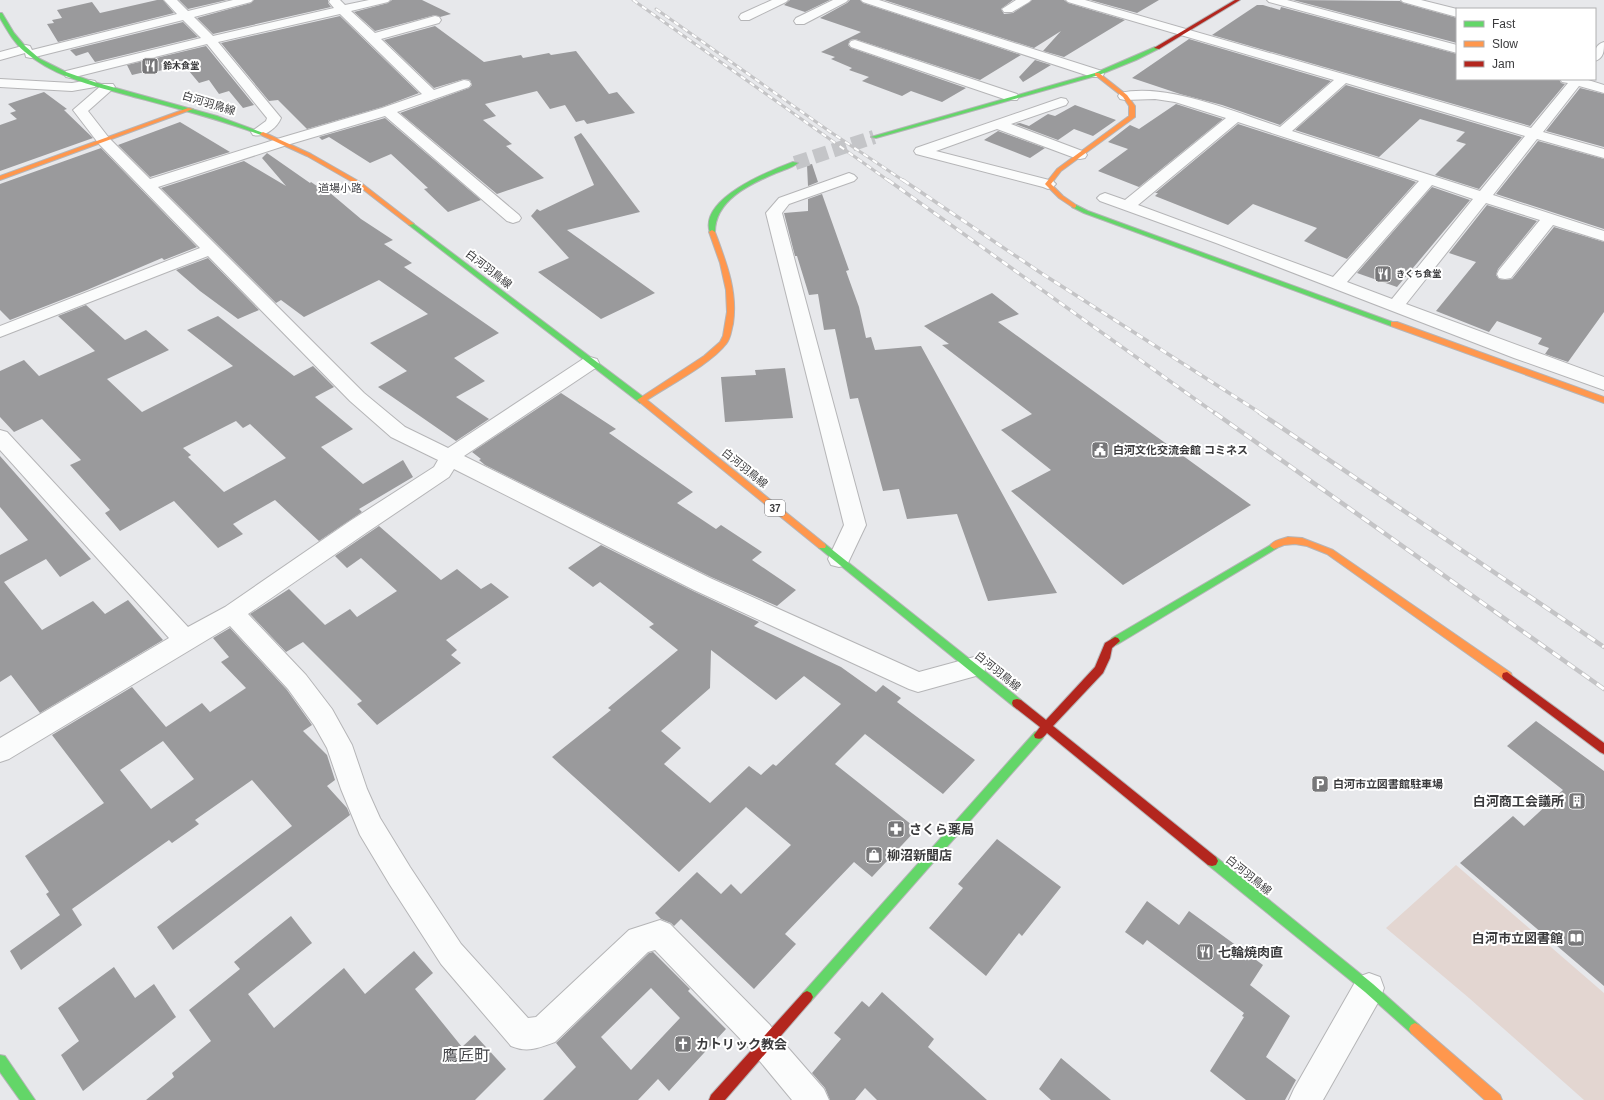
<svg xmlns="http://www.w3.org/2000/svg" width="1604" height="1100" viewBox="0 0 1604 1100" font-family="Arial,'Noto Sans JP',sans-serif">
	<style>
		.green { fill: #e3d6d1 }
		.building { fill: #9a9a9c; fill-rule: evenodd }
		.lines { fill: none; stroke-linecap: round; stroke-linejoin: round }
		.secondary-tunnel { stroke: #c4c5c8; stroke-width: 14; stroke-dasharray: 14 6; stroke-linecap: butt }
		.street-casing { stroke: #b5b5b7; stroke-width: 2 }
		.fast-casing { stroke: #b5b5b7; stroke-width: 2 }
		.slow-casing { stroke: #b5b5b7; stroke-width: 2 }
		.jam-casing { stroke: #b5b5b7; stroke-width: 2 }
		.street { fill: #fbfcfc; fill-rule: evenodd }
		.fast { fill: #63d668; fill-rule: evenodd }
		.slow { fill: #ff974d; fill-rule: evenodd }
		.jam { fill: #b3261e; fill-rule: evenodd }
		.rail-far2-casing { stroke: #c4c4c6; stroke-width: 3 }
		.rail-far1-casing { stroke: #c4c4c6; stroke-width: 3.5 }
		.rail-casing { stroke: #c4c4c6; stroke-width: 4.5 }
		.rail-far2 { stroke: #fff; stroke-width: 2; stroke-dasharray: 5.5; stroke-linecap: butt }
		.rail-far1 { stroke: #fff; stroke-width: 2.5; stroke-dasharray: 7; stroke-linecap: butt }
		.rail { stroke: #fff; stroke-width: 3; stroke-dasharray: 9; stroke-linecap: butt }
		.labels { text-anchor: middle; stroke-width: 4; stroke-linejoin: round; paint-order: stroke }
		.far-poi-label { font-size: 9px; font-weight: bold; fill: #3a3a3c; stroke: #fff; text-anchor: start }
		.shield { fill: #fff; stroke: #757576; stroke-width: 1 }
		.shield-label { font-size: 10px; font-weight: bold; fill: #3a3a3c }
		.street-label { font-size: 11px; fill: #3a3a3c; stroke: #fff }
		.far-quarter-label { font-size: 11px; fill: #47484c; stroke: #fff }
		.poi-label { font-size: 11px; font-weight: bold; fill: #3a3a3c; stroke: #fff; text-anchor: start }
		.near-poi-label { font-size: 13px; font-weight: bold; fill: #3a3a3c; stroke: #fff; text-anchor: start }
		.near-quarter-label { font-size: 16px; fill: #47484c; stroke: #fff }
	</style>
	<rect width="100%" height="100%" fill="#e7e8eb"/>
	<path class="green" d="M1456,865L1604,993V1100H1584L1469,998L1386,928Z"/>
	<path class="building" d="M157,0H163L174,13L58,42L47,24L54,23L52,20L62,18L57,10L92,2L100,13Z
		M179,0H227L188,9Z
		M254,0H328V3L331,7L213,34L197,18L251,3Z
		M392,0H422L451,14L440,17L435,15L375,31L354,12L388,3Z
		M790,0H830L805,12L784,5Z
		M850,0H860L863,3L1021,55L980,80L855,39L850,40L848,45L851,48L966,88L942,102L911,91L902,96L862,81L869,77L849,70L852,68L831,59L835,57L821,52L861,32L820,18L847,3Z
		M884,0H1013L1001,9L1004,14L1013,13L1032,0H1064L1068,3L1125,20L1064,57L1043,51L1061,31L1034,48Z
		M1090,0H1159L1137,13Z
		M1293,0L1400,1L1403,3L1457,18V43Z
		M1257,5H1263L1280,10L1281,7L1457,54V79H1559L1561,83L1565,84L1530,126L1212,35Z
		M340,16L419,93L382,107L307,129L278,100L269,101L221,43Z
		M183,22L198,37L95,62L88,52L76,56L70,50Z
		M435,26L484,62L521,55L523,58L549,53L551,55L576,51L609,94L617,92L635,113L587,124L584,120L576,122L565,105L550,109L537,91L485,104L496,116L483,120L512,144L506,146L544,178L497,194L400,113L469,88L472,85L470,80L464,79L434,88L384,40Z
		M1189,39L1331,81L1280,125L1222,105L1180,94L1132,78Z
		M206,46L254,105L243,108L229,91L219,94L209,80L199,83L184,65L150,73L149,71L132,75L127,65Z
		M1035,60L1051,65L1023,82L1019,77Z
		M1346,85L1522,137L1479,189L1435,175L1466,144L1456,141L1465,132L1420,119L1379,157L1295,130Z
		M1580,88L1604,94V147L1546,131Z
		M44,92L67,109L64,110L93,138L0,171V125L17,119L10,113L16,111L8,104Z
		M1176,104L1223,119L1139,187L1098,171L1128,149L1108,142L1130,125L1139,129Z
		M1075,105L1116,120L1093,136L1074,129L1058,140L1015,124L1020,123L1029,126L1048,114L1055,116Z
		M385,118L481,200L448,212L424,189L428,188L391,154L370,163L329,137L322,140L319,137Z
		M180,122L230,152L150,177L118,145Z
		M1238,124L1405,178L1416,182L1347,259L1304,241L1317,228L1253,204L1228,225L1155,196L1158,193H1155Z
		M998,131L1045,148L1030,158L984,140Z
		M581,133L640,212L567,230L655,293L601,319L538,272L569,258L531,216L537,209L540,211L594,185L574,137Z
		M1538,141L1604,159V229L1496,194Z
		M101,148L197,247L164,260L162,258L87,290L10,320L0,310V184Z
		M267,153L310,183L311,182L327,193L329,192L361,219L393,240L384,244L412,263L404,267L499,333L454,358L485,381L456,397L489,419L456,441L378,387L407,371L370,343L428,314L379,280L304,317L281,300L276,303L161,188L244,161L286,186L262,158Z
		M812,164L818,182L808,186L807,165Z
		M1432,187L1470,200L1397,287L1357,273Z
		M822,194L849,270L846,271L859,307L866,338L871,337L875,350L921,346L1057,593L988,601L957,514L907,519L899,489L883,491L858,398L850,399L835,329L824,330L818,294L809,295L797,256H795L784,213L808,211V199Z
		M1487,205L1537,221L1498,269L1496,275L1499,279L1505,280L1512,279L1554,227L1604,242V312L1568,362L1545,354L1549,348L1538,344L1542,338L1497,321L1489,332L1436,311L1476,262L1449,253Z
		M208,258L259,310L238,319L200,291L176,270Z
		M992,293L1019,314L998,322L1251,505L1123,585L1011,491L1051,470L1001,430L1032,414L942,345L949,344L924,326Z
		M86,305L125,340L146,330L169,350L107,379L142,412L233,366L187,330L218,316L294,376L313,366L334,387L315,397L353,429L321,447L363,484L403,460L413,477L359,509L362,512L319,541L275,500L233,524L243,534L218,548L174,501L120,531L105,513L110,510L70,465L81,460L42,419L14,432L0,417V371L24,360L39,376L95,351L58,316ZM236,421L243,428L250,424L286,458L224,492L188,457L191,455L183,448Z
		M785,368L793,418L725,422L721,377L756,375L755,370Z
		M561,393L616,429L609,433L693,492L677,503L716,529L721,525L762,552L752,560L796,590L777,606L711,577L485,465L479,460L481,459L472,452Z
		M0,456L91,559L60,577L46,559L4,582L42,630L93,601L105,614L128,600L163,640L40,713L11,675L0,682V555L28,540L0,507Z
		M379,526L441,580L457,569L481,589L491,583L509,597L446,640L457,650L451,655L461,663L377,725L357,704L362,701L303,642L286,652L250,614L289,589L325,625L350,609L357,617L397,591L361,558L347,568L335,556Z
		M601,545L693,591L759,622L754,626L841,667L876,692L883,685L901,698L897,702L975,760L943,794L865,734L835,764L917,829L872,877L854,862L785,934L796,944L754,989L681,919L674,926L671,923L661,919L655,913L697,872L721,894L731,884L741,894L791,845L746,807L679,872L552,757L611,710L608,708L678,650L649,627L654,624L600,582L593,587L568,568ZM711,650L776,700L804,676L841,704L776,766L773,764L761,775L749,766L710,803L664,764L681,748L661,731L710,688Z
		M230,628L287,690L312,725L303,731L327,755L335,780L327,786L347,808L350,815L173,950L157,927L292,826L252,780L195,820L199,824L172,843L169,840L72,909L82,925L21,970L10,951L60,915L46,894L49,892L25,856L104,803L52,735L132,687L166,727L202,703L210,712L246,688L221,662L229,657L213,638ZM163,741L194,779L151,809L120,770Z
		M1536,721L1604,771V986L1460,863L1513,816L1524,826L1563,790L1507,746Z
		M997,839L1061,887L1022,936L1019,933L986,976L929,928L963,888L958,884Z
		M1147,901L1179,925L1189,911L1263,965L1250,985L1290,1016L1266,1057L1296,1080L1285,1100H1246L1210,1071L1244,1017L1242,1016L1244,1013L1147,940L1143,945L1125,932Z
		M291,916L312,943L248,994L274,1028L344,968L365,994L414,951L433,973L415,989L462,1047L475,1035L506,1069L475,1100H146L174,1077L172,1073L211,1041L189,1010L240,969L234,962Z
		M653,952L690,989L688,991L726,1029L669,1091L658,1079L638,1100H543L576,1067L556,1043L649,953ZM651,988L680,1018L631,1070L601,1037Z
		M114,967L135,998L154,984L176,1017L83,1091L61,1055L79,1041L58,1008Z
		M882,992L934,1039L928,1047L987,1100H877L865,1088L855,1100H830L825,1088L812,1073L841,1039L834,1033L862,1001L869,1007Z
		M1061,1058L1111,1100H1051L1039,1089Z"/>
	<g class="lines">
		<path class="secondary-tunnel" d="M795,163L874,137"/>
		<defs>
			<path id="street" d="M164,0H177L188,11L233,0H253L251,2L194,17L213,36L334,8L329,2L330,0H340L345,5L369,0H390L388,2L351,11L375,33L435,16L439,17L441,20L439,23L381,39L434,90L464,80L469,81L471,84L469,87L397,112L519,215L521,218L519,221L513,223L507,221L385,116L287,145L158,187L364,393L405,427L448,448L583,359L590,357L597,359L599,363L597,367L464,456L710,578L919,672L974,657L983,660L986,667L983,674L918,692L909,689L694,590L454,469L449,477L366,533L248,614L306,675L332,709L352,745L367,789L380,818L410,867L461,944L528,1018L536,1017L629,930L660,920L670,924L770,1025L776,1034L824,1089L829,1100H792L748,1047L655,950L648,952L555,1042C539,1048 527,1053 511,1046L441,964L390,885L360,835L341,789L327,748L314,725L288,689L230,626L9,759L0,762V738L169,638L0,450V430L7,432L188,627L225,607L350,521L434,467L438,460L391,437L350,401L208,256L0,337V326L200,248L99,144L73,110L103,84H113L115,87L88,111L109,138L150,179L277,139L382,108L422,94L340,14L218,42L281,118C277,128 264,138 253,135L251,132L266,121L267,118L207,44L71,78L66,77L64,74L66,71L201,38L183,20L31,58L26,57L25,53L0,60V52L26,45L30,46L32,50L177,14Z
				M772,0H788L786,2L749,20H741L739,17L741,14Z
				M833,0H848L846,2L804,24H796L794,21L796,18Z
				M861,0H879L1102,71L1104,74L1102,77H1092L863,2Z
				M1016,0H1031L1029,2L1012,12H1004L1002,9Z
				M1066,0H1085L1531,128L1568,83L1562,82L1560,79H1585L1604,85V93L1579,86L1543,132L1604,149V158L1537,139L1493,195L1604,231V241L1553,225L1511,278L1505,279L1499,278L1497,274L1499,270L1540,220L1486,203L1406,304L1604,377V390L1514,358L1216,243L1100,201L1097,198L1100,195L1105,193L1125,200L1226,118L1175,102L1155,99L1125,100L1120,99L1118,96L1120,93C1166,82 1235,112 1280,127L1334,80L1068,2ZM1346,83L1525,136L1480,191L1292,131ZM1238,122L1419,181L1333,277L1138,205ZM1432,185L1473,199L1392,299L1347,282Z
				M1267,0H1287L1457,45V53L1269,2Z
				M1401,0H1421L1457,9V17L1403,2Z
				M855,40L1017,94L1019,97L1017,100H1007L851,47L849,44L851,41Z
				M1604,42C1604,51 1604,58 1595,61C1595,52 1594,45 1604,42Z
				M0,79L72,83L90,80L95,81L97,84L95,87L72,91L0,87Z
				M1061,98L1066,99L1068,102L1066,105L1011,124L1085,152L1087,155L1085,158L1080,159L1075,158L997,129L936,151L1053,181L1056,184L1053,187L1048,189L1043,187L916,154L914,151L916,148Z
				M849,173L854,175L857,178L854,181L789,204L782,213L866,525L847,565L839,567L831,565L828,559L844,525L766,213L779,198Z
				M1369,973L1380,977L1384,988L1380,999L1323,1100H1289L1294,1089L1358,977Z"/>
			<path id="fast" d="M0,13H2L14,33L25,46L40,59L66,72L94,82L217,116L266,134L261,135C221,120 179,109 138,98C99,87 57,79 25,52C14,43 7,30 0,18Z
				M1155,47L1160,48L1136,60L1099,75L876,138L871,137L1095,73Z
				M793,162L798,163C792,168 783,170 776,173C750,184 715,200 715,232L710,233C698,199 769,171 793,162Z
				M1072,205H1076L1088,211L1398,324L1397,326H1391L1084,213L1072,207Z
				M411,222L646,399L647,401L646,403H640L409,225V223Z
				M822,543L825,544L1021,700L1022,703L1021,706L1017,707L1013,706L819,548L818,546L819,544Z
				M1274,543L1277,544L1278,546L1277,548L1118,644L1115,645L1112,644L1110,641L1112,638Z
				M1039,731L1043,732L1044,735L1043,738L811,1001L807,1003L803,1001L801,997L803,993L1035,732Z
				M1212,856L1216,857L1373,984L1419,1025L1421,1029L1419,1033L1415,1035L1411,1033L1365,992L1208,865L1206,861L1208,857Z
				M0,1055L5,1056L35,1100H20L0,1072Z"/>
			<path id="slow" d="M1095,73H1099L1127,95L1135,106V117L1061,171L1051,184L1063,196L1076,205V207L1074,208L1059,198L1045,184L1057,169L1129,116V106L1123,97L1095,75Z
				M188,108L193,109L0,180V176Z
				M263,132L311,154L360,182L414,224L409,225L356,184L307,156L261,135L260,134Z
				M712,230L715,232C726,262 738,291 733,324C731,331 731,338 726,344C712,363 668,386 647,400L825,544L826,546L825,548H819L637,400L704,356L720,342L723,336L727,312L726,290L720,263L709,232Z
				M1391,322H1397L1604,397V403L1391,326Z
				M1288,537L1302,538L1333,550L1511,673L1512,676L1511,679L1507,680L1503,679L1327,554L1307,546L1295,544L1284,545L1274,549L1270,546C1273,540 1282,539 1288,537Z
				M1415,1023L1419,1025L1500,1095L1502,1100H1485L1411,1033L1409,1029L1411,1025Z"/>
			<path id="jam" d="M1235,0H1240L1159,49L1154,48Z
				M1115,637L1118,638L1120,641L1112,648L1110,658L1103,673L1053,726L1216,857L1218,861L1216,865L1212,866L1208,865L1047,733C1043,738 1041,740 1035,738L1034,735L1040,727L1013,706L1012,703L1013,700L1017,699L1021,700L1046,720L1095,667L1105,643Z
				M1507,672L1604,743V754L1600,752L1503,679L1502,676L1503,673Z
				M807,991L811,993L813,997L811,1001L725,1100H709L711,1095L803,993Z"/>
		</defs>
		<use href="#street" class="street-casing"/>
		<use href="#fast" class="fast-casing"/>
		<use href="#slow" class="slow-casing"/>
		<use href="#jam" class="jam-casing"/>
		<use href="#street" class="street"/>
		<use href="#fast" class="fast"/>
		<use href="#slow" class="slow"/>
		<use href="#jam" class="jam"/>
		<defs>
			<path id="rail-far2" d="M633,0L889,181
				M656,9L829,131L904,181"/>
			<path id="rail-far1" d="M888,180L1216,414
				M903,180L1041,273L1262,414"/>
			<path id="rail" d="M1215,413L1604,689
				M1260,413L1604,647"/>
		</defs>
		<use href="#rail-far2" class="rail-far2-casing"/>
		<use href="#rail-far1" class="rail-far1-casing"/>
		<use href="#rail" class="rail-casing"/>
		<use href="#rail-far2" class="rail-far2"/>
		<use href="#rail-far1" class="rail-far1"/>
		<use href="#rail" class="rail"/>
	</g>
	<defs>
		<symbol id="restaurant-square" viewBox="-11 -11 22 22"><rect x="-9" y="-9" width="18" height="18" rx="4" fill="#777779" stroke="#fff"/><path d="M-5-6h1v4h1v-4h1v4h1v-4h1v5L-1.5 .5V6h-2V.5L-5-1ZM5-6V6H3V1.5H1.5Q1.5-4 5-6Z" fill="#fff"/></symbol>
		<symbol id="civic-square" viewBox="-11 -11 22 22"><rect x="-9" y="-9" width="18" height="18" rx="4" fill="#777779" stroke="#fff"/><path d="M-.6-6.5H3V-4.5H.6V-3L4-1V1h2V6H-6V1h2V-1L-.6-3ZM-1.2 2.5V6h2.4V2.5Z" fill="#fff"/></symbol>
		<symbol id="parking-square" viewBox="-11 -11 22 22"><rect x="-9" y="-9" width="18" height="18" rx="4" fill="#777779" stroke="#fff"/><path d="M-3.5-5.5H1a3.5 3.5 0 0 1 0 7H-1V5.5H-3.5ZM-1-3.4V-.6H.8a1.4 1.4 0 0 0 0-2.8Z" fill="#fff"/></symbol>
		<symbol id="building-square" viewBox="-11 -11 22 22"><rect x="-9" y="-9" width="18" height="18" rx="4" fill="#777779" stroke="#fff"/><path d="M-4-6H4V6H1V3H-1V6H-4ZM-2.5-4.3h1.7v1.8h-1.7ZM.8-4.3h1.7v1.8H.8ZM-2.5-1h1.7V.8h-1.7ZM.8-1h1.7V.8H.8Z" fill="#fff"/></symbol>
		<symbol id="pharmacy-square" viewBox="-11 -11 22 22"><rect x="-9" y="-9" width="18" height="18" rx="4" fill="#777779" stroke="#fff"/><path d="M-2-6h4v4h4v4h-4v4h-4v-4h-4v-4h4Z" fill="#fff"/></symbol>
		<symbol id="shop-square" viewBox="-11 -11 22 22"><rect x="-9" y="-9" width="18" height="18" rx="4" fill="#777779" stroke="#fff"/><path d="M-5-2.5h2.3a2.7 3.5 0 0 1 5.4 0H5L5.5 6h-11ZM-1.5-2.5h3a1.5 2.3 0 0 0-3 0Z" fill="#fff"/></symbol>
		<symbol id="library-square" viewBox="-11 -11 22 22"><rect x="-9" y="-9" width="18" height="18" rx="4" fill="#777779" stroke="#fff"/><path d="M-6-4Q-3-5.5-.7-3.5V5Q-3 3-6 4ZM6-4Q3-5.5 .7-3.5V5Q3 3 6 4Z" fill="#fff"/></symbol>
		<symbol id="church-square" viewBox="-11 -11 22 22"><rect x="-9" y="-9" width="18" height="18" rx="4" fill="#777779" stroke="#fff"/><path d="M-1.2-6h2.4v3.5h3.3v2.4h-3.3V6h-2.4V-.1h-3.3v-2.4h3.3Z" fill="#fff"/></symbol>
	</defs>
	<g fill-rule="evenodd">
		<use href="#restaurant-square" x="140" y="56" width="20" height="20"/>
		<use href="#restaurant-square" x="1373" y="264" width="20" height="20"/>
		<use href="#civic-square" x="1090" y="440" width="20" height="20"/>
		<use href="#parking-square" x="1310" y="774" width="20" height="20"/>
		<use href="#building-square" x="1567" y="791" width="20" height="20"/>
		<use href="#pharmacy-square" x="886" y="819" width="20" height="20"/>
		<use href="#shop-square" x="864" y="845" width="20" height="20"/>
		<use href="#library-square" x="1566" y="928" width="20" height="20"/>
		<use href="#restaurant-square" x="1195" y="942" width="20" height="20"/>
		<use href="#church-square" x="673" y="1034" width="20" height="20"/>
	</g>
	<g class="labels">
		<g class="far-poi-label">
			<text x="163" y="69">鈴木食堂</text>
			<text x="1396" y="277">きくち食堂</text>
		</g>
		<rect class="shield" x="765" y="500" width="20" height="16" rx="3"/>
		<g class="shield-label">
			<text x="775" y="512">37</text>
		</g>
		<g class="street-label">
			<text transform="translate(209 103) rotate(17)" y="4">白河羽鳥線</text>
			<text transform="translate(489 269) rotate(38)" y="4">白河羽鳥線</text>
			<text transform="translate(745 468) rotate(39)" y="4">白河羽鳥線</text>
			<text transform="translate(998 671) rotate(39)" y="4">白河羽鳥線</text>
			<text transform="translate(1249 875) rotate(39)" y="4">白河羽鳥線</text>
		</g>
		<g class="far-quarter-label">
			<text x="340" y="192">道場小路</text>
		</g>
		<g class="poi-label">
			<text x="1113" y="454">白河文化交流会館 コミネス</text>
			<text x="1333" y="788">白河市立図書館駐車場</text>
		</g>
		<g class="near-poi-label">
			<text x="1564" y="806" text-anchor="end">白河商工会議所</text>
			<text x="909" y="834">さくら薬局</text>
			<text x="887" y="860">柳沼新聞店</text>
			<text x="1563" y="943" text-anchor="end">白河市立図書館</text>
			<text x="1218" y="957">七輪焼肉直</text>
			<text x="696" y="1049">カトリック教会</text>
		</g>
		<g class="near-quarter-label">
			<text x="466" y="1061">鷹匠町</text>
		</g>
	</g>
	<rect x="1456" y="8" width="140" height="72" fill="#ffffff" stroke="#b0b0b1"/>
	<rect x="1464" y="21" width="20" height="6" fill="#63d668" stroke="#b0b0b1"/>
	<text x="1492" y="28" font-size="12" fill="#3a3a3c">Fast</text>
	<rect x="1464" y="41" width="20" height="6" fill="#ff974d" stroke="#b0b0b1"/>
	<text x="1492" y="48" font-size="12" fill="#3a3a3c">Slow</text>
	<rect x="1464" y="61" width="20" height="6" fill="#b3261e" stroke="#b0b0b1"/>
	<text x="1492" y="68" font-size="12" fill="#3a3a3c">Jam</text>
</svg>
